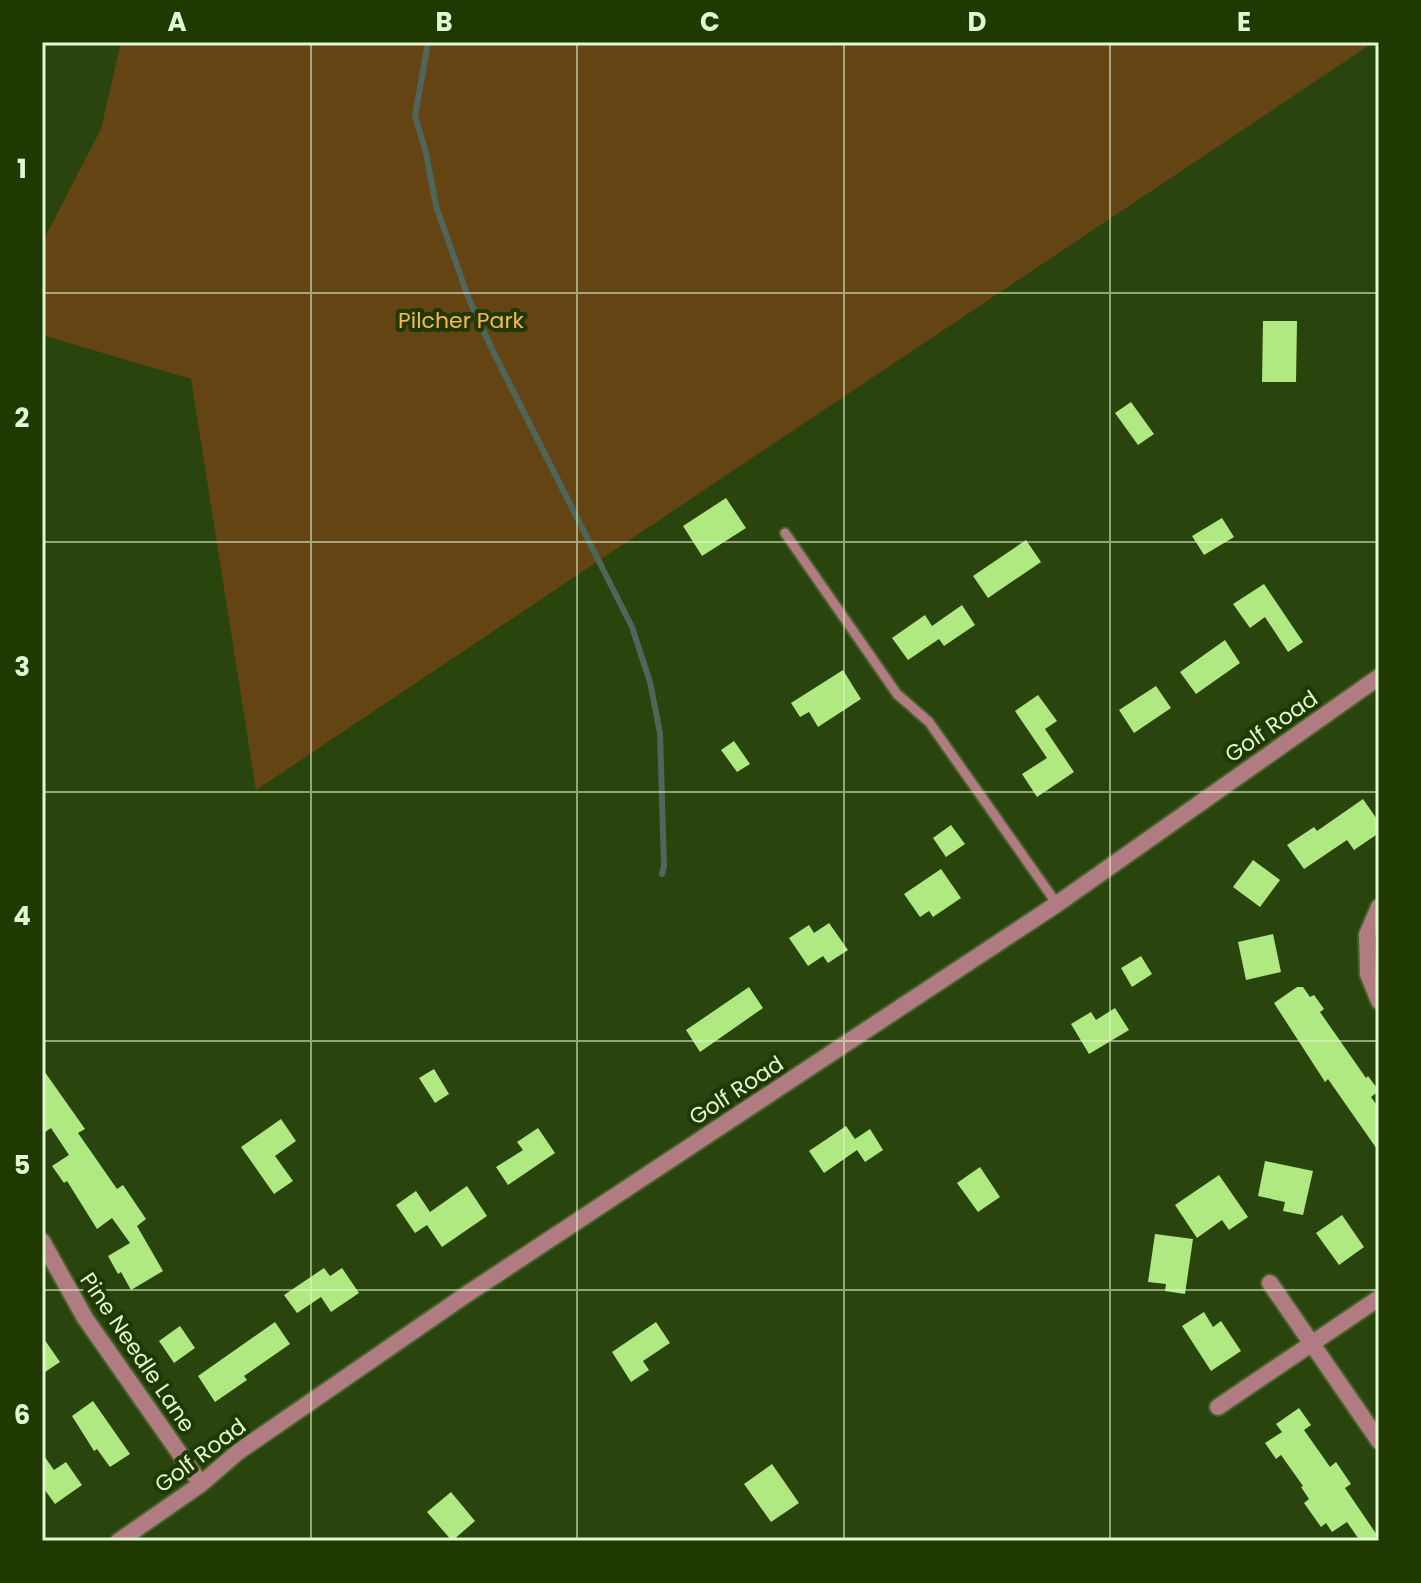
<svg xmlns="http://www.w3.org/2000/svg" width="1421" height="1583" viewBox="0 0 1421 1583" font-family="Poppins,sans-serif">
	<style>
		.green { fill: #654413 }
		.lines { fill: none; stroke-linecap: round; stroke-linejoin: round }
		.stream { stroke: #4f665a; stroke-width: 6 }
		.building { fill: #b0e981 }
		.service-casing { stroke: #47612c; stroke-width: 13 }
		.minor-casing { stroke: #47612c; stroke-width: 20 }
		.service { stroke: #b17c81; stroke-width: 9 }
		.minor { stroke: #b17c81; stroke-width: 16 }
		.grid { fill: none; stroke: #e2f8d2; stroke-width: 2; stroke-opacity: 0.55 }
		.labels { text-anchor: middle; stroke-width: 8; stroke-linejoin: round; paint-order: stroke }
		.park-label { font-size: 22px; fill: #fdb550; stroke: #1f3900 }
		.street-label { font-size: 22px; fill: #e2f8d2; stroke: #1f3900 }
		.neatline { fill: none; stroke: #e2f8d2; stroke-width: 3 }
		.grid-label { font-size: 26px; text-anchor: middle; font-weight: bold; fill: #e2f8d2 }
	</style>
	<rect width="100%" height="100%" fill="#29440c"/>
	<path class="green" d="M121,42H1374L256,790L191,379L42,335V243L101,129Z"/>
	<g class="lines">
		<path class="stream" d="M428,42L415,116L426,153L436,206L468,297L492,349L632,627L650,682L660,733L664,866L662,874"/>
	</g>
	<path class="building" d="M1263,321H1297L1296,382H1262Z
		M1131,402L1154,434L1138,445L1115,413Z
		M726,498L746,528L702,556L683,526Z
		M1222,518L1234,537L1204,555L1192,536Z
		M1026,540L1041,562L988,598L973,576Z
		M1264,584L1303,642L1288,652L1265,617L1250,628L1233,604Z
		M962,605L975,625L944,646L939,639L908,660L892,638L925,615L932,626Z
		M1225,640L1240,663L1196,694L1180,672Z
		M843,670L861,699L818,727L809,712L800,717L791,703Z
		M1156,686L1171,708L1134,733L1119,710Z
		M1038,695L1057,721L1045,729L1074,772L1037,797L1022,774L1047,758L1015,711Z
		M734,741L750,764L737,772L721,750Z
		M1363,799L1379,822V833L1354,850L1347,840L1304,869L1287,845L1314,827L1317,831Z
		M951,825L965,844L946,857L933,838Z
		M1253,860L1280,880L1260,907L1233,887Z
		M941,869L961,898L933,917L929,911L920,917L904,894Z
		M829,923L848,950L828,963L823,956L808,966L789,938L809,925L814,933Z
		M1273,934L1281,972L1246,980L1238,942Z
		M1141,956L1152,974L1132,987L1121,968Z
		M749,987L763,1008L700,1052L686,1030Z
		M1297,987H1303L1310,997L1314,995L1324,1009L1320,1012L1366,1078L1368,1076L1379,1091L1371,1097L1379,1108V1152L1328,1079L1325,1082L1274,1003Z
		M1115,1008L1129,1030L1089,1054L1071,1024L1091,1012L1096,1020Z
		M42,1068L85,1129L78,1133L117,1189L123,1185L146,1219L137,1226L163,1271L131,1290L121,1272L118,1274L108,1256L130,1243L112,1218L97,1229L67,1181L64,1183L52,1166L69,1155L51,1128L42,1134Z
		M434,1069L449,1094L435,1103L419,1078Z
		M281,1119L296,1141L275,1156L293,1181L274,1194L241,1147Z
		M846,1126L855,1139L870,1129L883,1150L865,1162L857,1150L824,1173L809,1151Z
		M538,1128L555,1153L508,1185L496,1167L523,1150L517,1142Z
		M1265,1161L1313,1171L1303,1215L1283,1211L1285,1202L1258,1196Z
		M980,1167L1000,1197L978,1212L957,1183Z
		M1219,1175L1248,1217L1229,1230L1222,1220L1197,1238L1175,1205Z
		M467,1186L487,1216L442,1247L427,1225L415,1233L396,1205L416,1191L430,1212Z
		M1342,1215L1364,1247L1339,1265L1316,1233Z
		M1155,1234L1193,1239L1185,1294L1165,1291L1166,1284L1148,1282Z
		M324,1268L330,1276L342,1268L359,1293L331,1312L321,1297L297,1313L284,1295Z
		M1204,1312L1213,1327L1221,1321L1241,1351L1211,1371L1182,1326Z
		M275,1322L290,1344L244,1376L247,1380L215,1402L198,1376Z
		M656,1322L670,1343L643,1361L649,1370L631,1382L612,1352Z
		M180,1326L195,1348L174,1363L159,1341Z
		M42,1336L60,1362L42,1374Z
		M93,1401L130,1454L110,1467L97,1449L94,1451L72,1416Z
		M1299,1408L1311,1425L1304,1430L1330,1467L1336,1462L1351,1484L1345,1488L1379,1538V1541H1360L1347,1522L1332,1532L1326,1523L1321,1527L1304,1503L1309,1499L1301,1487L1303,1486L1281,1455L1276,1459L1265,1443L1282,1432L1276,1424Z
		M42,1453L54,1470L66,1462L82,1485L55,1504L42,1486Z
		M772,1464L799,1503L771,1522L744,1484Z
		M451,1492L475,1521L452,1541L427,1512Z"/>
	<g class="lines">
		<defs>
			<path id="service" d="M785,533L897,694L929,722L1057,904"/>
			<path id="minor" d="M1379,907L1367,935L1368,974L1379,1001
				M42,1241L85,1318L201,1484
				M1270,1283L1379,1441
				M1218,1407L1379,1298
				M119,1541L201,1484L238,1452L467,1294L1057,904L1379,677"/>
		</defs>
		<use href="#service" class="service-casing"/>
		<use href="#minor" class="minor-casing"/>
		<use href="#service" class="service"/>
		<use href="#minor" class="minor"/>
	</g>
	<path class="grid" d="M311,42V1541M577,42V1541M844,42V1541M1110,42V1541M42,293H1379M42,542H1379M42,792H1379M42,1041H1379M42,1290H1379"/>
	<g class="labels">
		<g class="park-label">
			<text x="461" y="328">Pilcher Park</text>
		</g>
		<g class="street-label">
			<text transform="translate(1271 726) rotate(-35)" y="8">Golf Road</text>
			<text transform="translate(736 1090) rotate(-33)" y="8">Golf Road</text>
			<text transform="translate(138 1352) rotate(56)" y="8">Pine Needle Lane</text>
			<text transform="translate(200 1455) rotate(-37)" y="8">Golf Road</text>
		</g>
	</g>
	<rect width="1421" height="1583" fill="none" stroke="#1f3900" stroke-width="88"/>
	<rect x="44" y="44" width="1333" height="1495" class="neatline"/>
	<g class="grid-label">
		<text x="177" y="31">A</text>
		<text x="444" y="31">B</text>
		<text x="710" y="31">C</text>
		<text x="977" y="31">D</text>
		<text x="1244" y="31">E</text>
		<text x="22" y="178">1</text>
		<text x="22" y="427">2</text>
		<text x="22" y="676">3</text>
		<text x="22" y="925">4</text>
		<text x="22" y="1174">5</text>
		<text x="22" y="1424">6</text>
	</g>
</svg>
